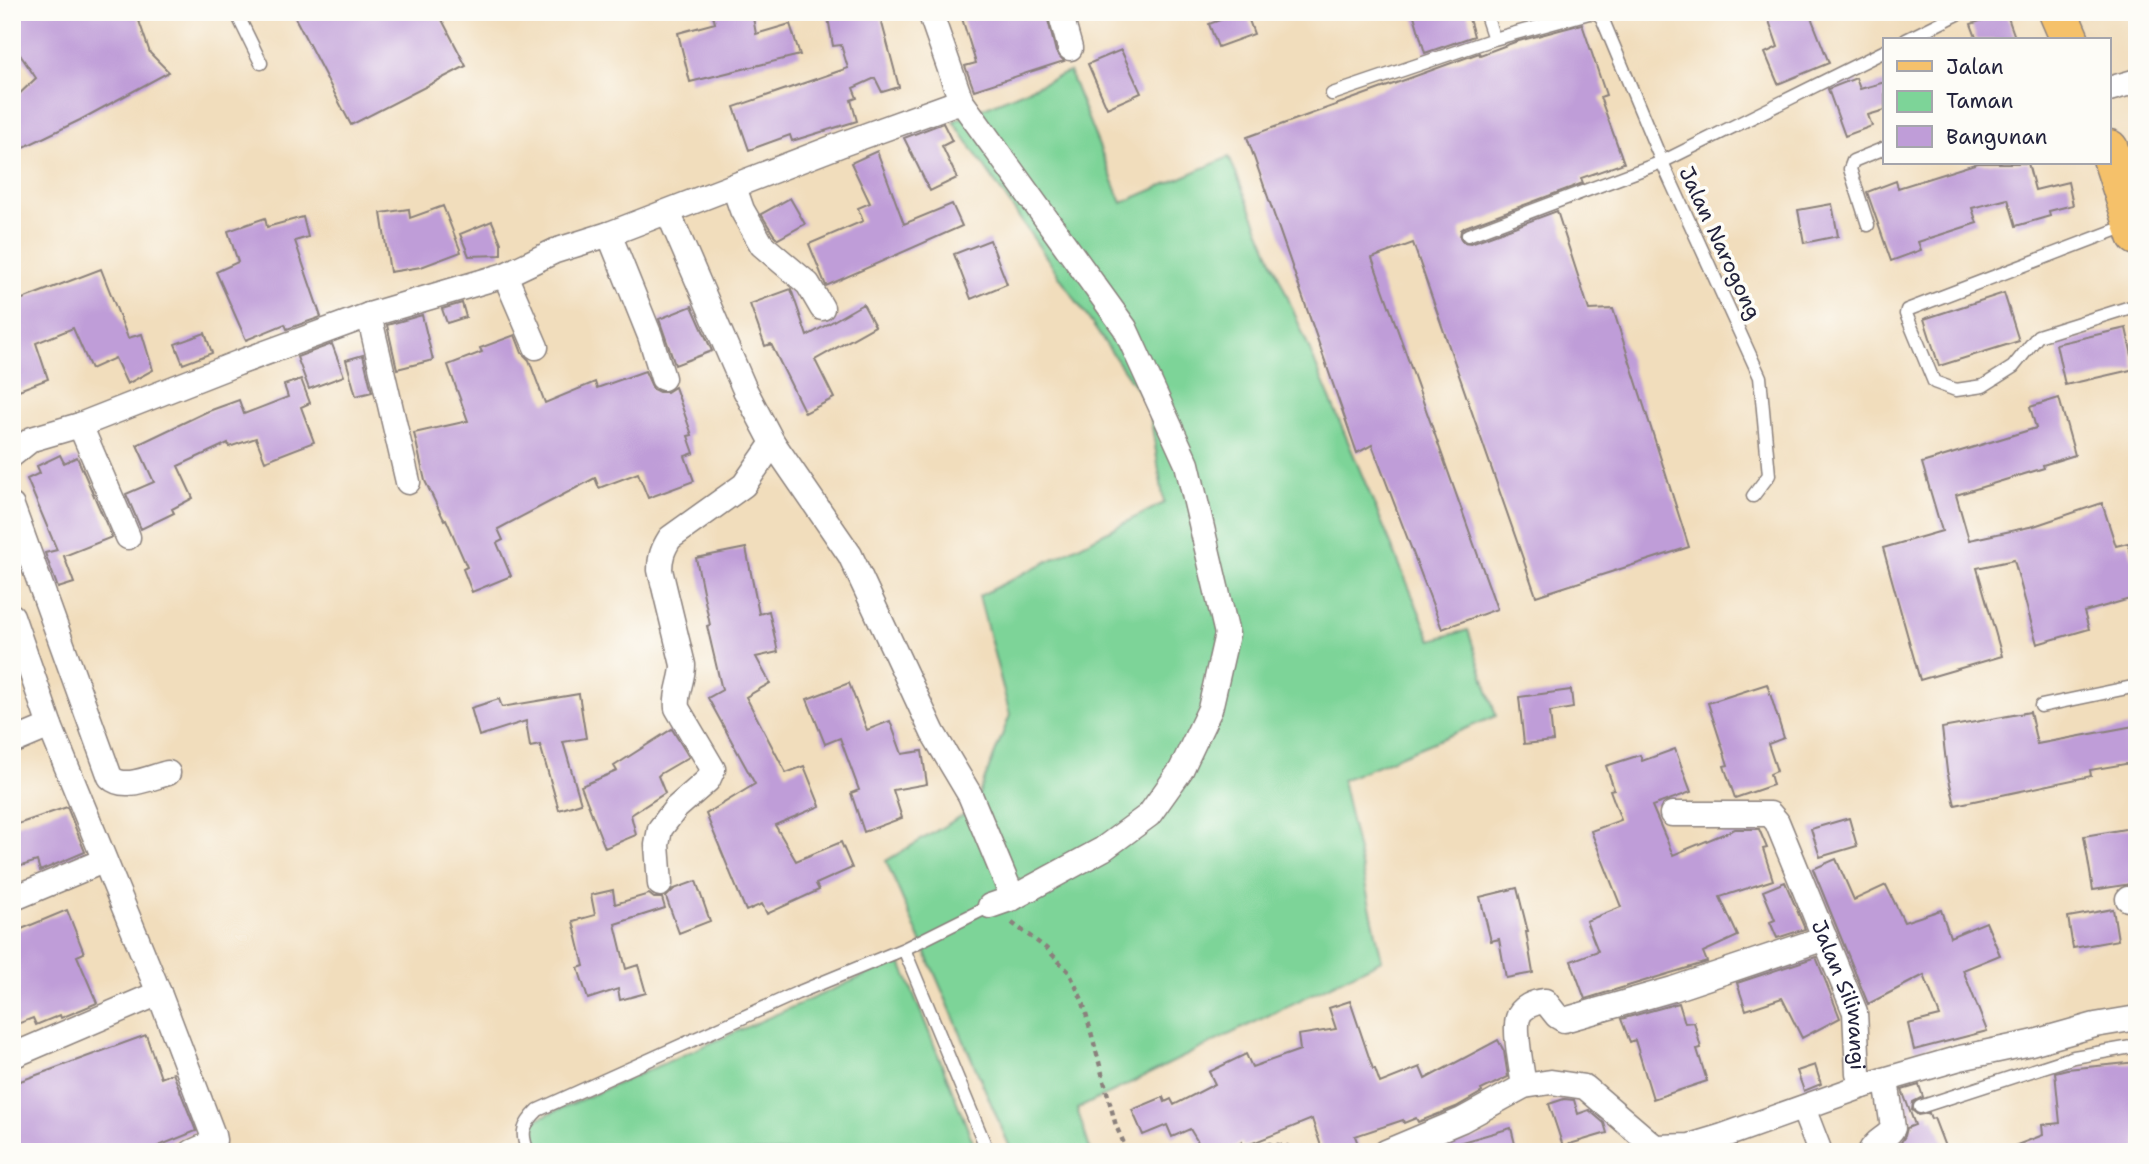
<svg xmlns="http://www.w3.org/2000/svg" width="2149" height="1164" viewBox="0 0 2149 1164" font-family="'Shantell Sans',sans-serif">
	<style>
		.green { fill: #7dd498; stroke: #507b6a; stroke-width: 2 }
		.building { fill: #bf9dd8 }
		.lines { fill: none; stroke-linecap: round; stroke-linejoin: round }
		.service-casing { stroke: #8a807c; stroke-width: 15 }
		.minor-casing { stroke: #8a807c; stroke-width: 27 }
		.primary-casing { stroke: #8a807c; stroke-width: 41 }
		.path { stroke: #8a807c; stroke-width: 4.5; stroke-dasharray: 5 5; stroke-linecap: butt }
		.service { stroke: #fff; stroke-width: 12 }
		.minor { stroke: #fff; stroke-width: 24 }
		.primary { stroke: #f5c16b; stroke-width: 38 }
		.labels { text-anchor: middle; stroke-width: 7; stroke-linejoin: round; paint-order: stroke }
		.street-label { font-size: 21px; fill: #22223b; stroke: #fdfcf7 }
	</style>
	<rect width="100%" height="100%" fill="#fdfcf7"/>
	<filter id="ink" filterUnits="userSpaceOnUse"><feTurbulence type="fractalNoise" baseFrequency=".0143" numOctaves="2"/><feDisplacementMap in="SourceGraphic" scale="14" xChannelSelector="R" yChannelSelector="G"/><feConvolveMatrix kernelMatrix="1 2 1 2 8 2 1 2 1" color-interpolation-filters="sRGB"/></filter>
	<filter id="wash" filterUnits="userSpaceOnUse"><feTurbulence type="fractalNoise" baseFrequency=".00686" numOctaves="4" result="noise"/><feDisplacementMap in="SourceGraphic" scale="28" xChannelSelector="R" yChannelSelector="G"/><feGaussianBlur stdDeviation="1.57" result="paint"/><feColorMatrix in="noise" values="0 0 0 0 0 0 0 0 0 0 0 0 0 0 0 0 0 1.4 0 .05"/><feComposite in="paint" operator="in"/></filter>
	<g filter="url(#wash)">
		<rect width="100%" height="100%" fill="#f1ddbc"/>
		<path class="green" d="M1069,72L1122,203L1229,157L1431,640L1468,630L1496,716L1342,780L1382,960L1077,1109L1091,1152H1012L886,861L973,809L1010,715L979,596L1164,503L1149,407L953,121Z
			M900,960L977,1152H542L530,1122Z"/>
		<g id="blocks">
			<path class="building" d="M12,12H136L150,53L169,72L80,120L12,153V101L36,78L12,43Z
				M292,12H438L466,66L351,125Z
				M725,12H752L756,34L790,24L800,55L690,82L678,33L715,23L713,15Z
				M827,12H879L899,87L882,92L875,78L853,88L857,98L851,100L857,121L792,141L790,135L749,150L734,107L848,68L841,45L833,46Z
				M960,12H1046L1056,52L1064,61L974,90L965,66L976,63Z
				M1241,12H1246L1254,34L1218,47L1209,24Z
				M1413,12H1467L1474,36L1425,53Z
				M1766,12H1809L1829,63L1778,84L1765,53L1778,47Z
				M2006,12L2016,40H1977L1971,24Z
				M1582,24L1606,95L1600,97L1624,163L1581,178L1583,183L1465,227L1461,230L1460,237L1463,242L1471,243L1557,211L1589,310L1613,309L1689,547L1536,596L1413,243L1372,258L1497,609L1442,629L1372,445L1357,453L1247,137L1479,53L1480,55L1515,42Z
				M1121,50L1141,93L1107,108L1088,64Z
				M1856,78L1860,89L1885,82V110L1868,115L1872,126L1845,136L1828,89Z
				M943,123L952,141L942,146L957,178L930,191L904,138Z
				M877,151L904,224L952,204L962,226L826,286L809,244L863,221L858,208L870,203L851,163Z
				M1978,163H2028L2035,190L2068,182L2073,205L2049,211L2050,216L2016,226L2008,199L1972,208L1977,223L1918,242L1921,250L1891,261L1867,192L1896,181L1898,188Z
				M790,198L805,224L778,239L774,235L761,214Z
				M1832,204L1838,236L1804,243L1798,210Z
				M443,206L461,252L421,267L390,272L381,213L409,209L410,218Z
				M303,217L308,237L295,241L321,317L287,329L285,324L246,340L216,272L238,262L228,231L265,218L267,227Z
				M492,221L501,243V255L469,256L460,234Z
				M990,240L1007,284L971,299L954,254Z
				M101,269L128,338L142,334L153,370L127,384L115,358L91,369L73,328L36,343L48,379L19,390L12,371V303Z
				M791,289L807,336L863,304L875,326L815,360L834,398L805,413L771,344L765,346L750,304Z
				M2004,293L2019,341L1939,366L1924,319Z
				M462,303L466,317L447,323L442,309Z
				M692,306L712,351L675,365L659,319Z
				M422,315L433,360L397,369L387,325Z
				M2126,328L2135,369L2065,385L2056,344Z
				M205,333L212,353L183,364L175,344Z
				M515,335L522,353L529,360L545,403L595,382L597,388L645,371L653,389L659,392H667L675,387L692,435L688,436L694,453L685,456L694,481L648,498L638,473L599,488L595,478L498,529L503,540L497,543L511,576L472,592L463,569L467,567L446,519L444,520L425,481L414,433L468,421L448,365L482,352L480,348Z
				M332,344L344,376L309,389L297,357Z
				M363,355L372,392L356,396L346,360Z
				M301,379L310,403L301,407L314,442L265,461L256,438L229,447L228,443L178,466L193,498L172,509L174,513L141,529L126,494L154,482L137,445L206,412L239,400L244,414L288,397L284,385Z
				M2059,398L2075,455L2043,465L2044,468L1956,495L1969,540L2034,526L2102,503L2116,546L2128,543L2137,575V597L2084,612L2089,629L2037,644L2014,560L1977,568L2002,656L1920,680L1883,548L1942,531L1922,463L2036,428L2030,407Z
				M60,455L64,463L77,457L112,537L64,556L74,583L58,588L45,553L57,550L27,479L40,473L37,466Z
				M746,548L759,614L769,611L778,652L756,657L770,683L746,697L786,773L804,766L820,806L775,825L796,861L841,842L852,868L816,884L819,890L767,914L762,904L746,911L706,814L755,784L708,698L722,690L707,626L710,625L696,558Z
				M849,683L867,730L890,721L902,754L922,751L927,784L893,790L902,818L864,832L851,793L859,790L840,738L825,744L807,699Z
				M1767,684L1784,738L1768,744L1777,771L1770,774L1773,785L1735,798L1724,766L1728,765L1708,703Z
				M1571,690L1573,708L1550,712L1553,741L1524,744L1519,697Z
				M579,694L586,738L563,742L581,803L559,810L540,745L530,747L526,721L479,736L471,708L499,699L502,707Z
				M2030,712L2037,744L2134,726L2137,762L2090,770L2091,776L1955,805L1947,771L1942,728Z
				M672,729L689,757L660,774L658,776L665,793L631,815L636,835L605,848L581,786L617,771L614,766Z
				M1675,749L1691,792L1652,806L1673,855L1735,829H1759L1767,848L1763,849L1773,880L1720,897L1738,936L1703,952L1707,962L1585,999L1571,961L1598,951L1586,921L1621,907L1591,831L1621,820L1610,790L1614,789L1606,766L1640,755L1642,761Z
				M67,807L85,852L40,871L37,861L12,869V826Z
				M1849,818L1857,846L1820,857L1811,829Z
				M2137,827V883L2093,890L2084,836Z
				M1836,859L1854,900L1886,885L1904,922L1941,910L1950,937L1986,922L2000,955L1963,970L1987,1031L1914,1050L1908,1024L1940,1016L1924,975L1868,1004L1813,869Z
				M696,881L710,921L679,933L666,897L674,889Z
				M1785,882L1805,929L1777,938L1770,922L1775,920L1763,891Z
				M1517,888L1528,932H1526L1533,973L1506,978L1499,939L1491,941L1480,897Z
				M613,890L615,904L649,894L654,898H662L665,908L615,924L626,969L638,965L646,993L620,1000L618,989L588,999L578,968L584,966L573,921L595,915L591,895Z
				M2113,909L2118,940L2073,948L2068,917Z
				M67,910L84,953L77,956L97,1003L61,1018L60,1015L36,1025L33,1018L12,1026V933Z
				M1816,957L1840,1018L1802,1038L1782,998L1746,1010L1737,983Z
				M1350,1001L1373,1069H1375L1380,1083L1420,1067L1425,1079L1498,1040L1504,1051L1508,1077L1481,1090L1482,1092L1456,1107L1418,1122L1416,1118L1404,1123L1403,1120L1355,1136L1361,1152H1323L1312,1119L1243,1147L1242,1142L1225,1152H1204L1190,1129L1172,1137L1167,1125L1143,1135L1132,1110L1163,1097L1165,1102L1171,1099L1174,1105L1215,1084L1209,1072L1246,1054L1252,1067L1300,1050L1298,1035L1336,1029L1329,1008Z
				M1679,1003L1685,1023L1694,1022L1701,1048L1697,1049L1707,1081L1653,1099L1635,1040L1630,1042L1621,1019Z
				M146,1035L161,1078L173,1073L196,1131L144,1152H12V1084Z
				M2137,1062V1152H2004V1150L2043,1135L2042,1125L2060,1123L2055,1072L2067,1069Z
				M1815,1065L1821,1084L1804,1091L1797,1071Z
				M1919,1085L1923,1097L1913,1102L1912,1110L1918,1115L1929,1113L1931,1119L1934,1118L1947,1152H1902L1900,1144L1905,1136L1907,1128L1915,1125L1902,1090Z
				M1564,1099L1574,1100L1578,1114L1589,1110L1604,1123L1607,1133L1563,1146L1549,1104Z
				M1511,1128L1517,1152H1449L1448,1146Z"/>
		</g>
	</g>
	<g filter="url(#ink)">
		<use href="#blocks" fill-opacity="0" stroke="#8a807c" stroke-width="2"/>
		<g class="lines">
			<defs>
				<path id="service" d="M236,12L261,63
					M1485,12L1494,39
					M1906,40L1962,12
					M1332,94L1494,39L1589,13H1597L1602,18L1662,162L1760,377L1769,475L1753,496
					M1868,225L1850,169L1853,161L1885,148
					M2129,225L1907,310L1906,314L1934,382L1956,390L1983,386L2013,367L2038,336L2137,305
					M1468,235L1662,162L1885,51
					M2041,706L2137,686
					M904,949L988,1152
					M1920,1107L2074,1057L2137,1046
					M528,1152C520,1132 523,1125 538,1110L797,993L904,949L990,906"/>
				<g id="minor">
					<path d="M930,12L961,101L1125,328L1187,464L1227,634L1210,709L1181,770L1149,815L1103,849L1013,898L990,906"/>
					<path d="M1060,12L1070,48"/>
					<path d="M2109,89L2137,81"/>
					<path d="M734,187L742,210L762,245L808,284L822,308"/>
					<path d="M668,212L745,390L773,443L850,555L933,733L970,795L1013,898"/>
					<path d="M609,234L650,336L663,378"/>
					<path d="M505,275L536,347"/>
					<path d="M369,315L408,482"/>
					<path d="M80,425L128,537"/>
					<path d="M12,455L32,439L80,425L238,363L369,315L505,275L555,251L609,234L845,143L961,101"/>
					<path d="M12,506L110,777C124,791 151,777 168,773"/>
					<path d="M12,616L50,726L159,993L213,1135L214,1140L210,1144L192,1152"/>
					<path d="M12,742L50,726"/>
					<path id="s1" d="M1672,814H1770L1777,822L1855,1012L1858,1073L1863,1086"/>
					<path d="M660,884L657,845L660,829L676,808L708,780L713,769L677,708C675,693 683,680 683,665L660,570C660,557 663,549 670,538L744,485L773,443"/>
					<path d="M12,899L103,861"/>
					<path d="M2128,899L2137,898"/>
					<path d="M12,1056L159,993"/>
					<path d="M1524,1086C1522,1071 1514,1031 1518,1018C1521,1007 1534,1002 1545,1001L1557,1016L1564,1020L1673,989L1825,938"/>
					<path d="M1803,1108L1820,1152"/>
					<path d="M1386,1152L1462,1120L1524,1086L1551,1082L1585,1087L1655,1147L1690,1146L1720,1137L1863,1086L1960,1058L2031,1043L2095,1025L2137,1018"/>
					<path d="M1870,1152C1876,1139 1887,1139 1893,1128L1886,1080"/>
				</g>
				<path id="primary" d="M2058,12L2070,40
					M2109,149L2137,236"/>
			</defs>
			<use href="#service" class="service-casing"/>
			<use href="#minor" class="minor-casing"/>
			<use href="#primary" class="primary-casing"/>
			<path class="path" d="M1012,923L1046,948L1069,972L1083,1002L1116,1126L1128,1152
				M1248,1152L1269,1144L1287,1146L1291,1152"/>
			<use href="#service" class="service"/>
			<use href="#minor" class="minor"/>
			<use href="#primary" class="primary"/>
		</g>
	</g>
	<g class="labels">
		<g class="street-label">
			<text transform="translate(1720 243) rotate(65)" y="7">Jalan Narogong</text>
			<text dy="7" stroke="none"><textPath href="#s1" startOffset="294">Jalan Siliwangi</textPath></text>
		</g>
	</g>
	<rect width="2149" height="1164" fill="none" stroke="#fdfcf7" stroke-width="42"/>
	<rect x="1883" y="38" width="228" height="126" fill="#fdfcf7" stroke="#a5a5ac" stroke-width="2"/>
	<rect x="1897" y="61" width="35" height="10" fill="#f5c16b" stroke="#a5a5ac" stroke-width="2"/>
	<text x="1946" y="74" font-size="21" fill="#22223b">Jalan</text>
	<rect x="1897" y="91" width="35" height="21" fill="#7dd498" stroke="#a5a5ac" stroke-width="2"/>
	<text x="1946" y="108" font-size="21" fill="#22223b">Taman</text>
	<rect x="1897" y="126" width="35" height="21" fill="#bf9dd8" stroke="#a5a5ac" stroke-width="2"/>
	<text x="1946" y="144" font-size="21" fill="#22223b">Bangunan</text>
</svg>
